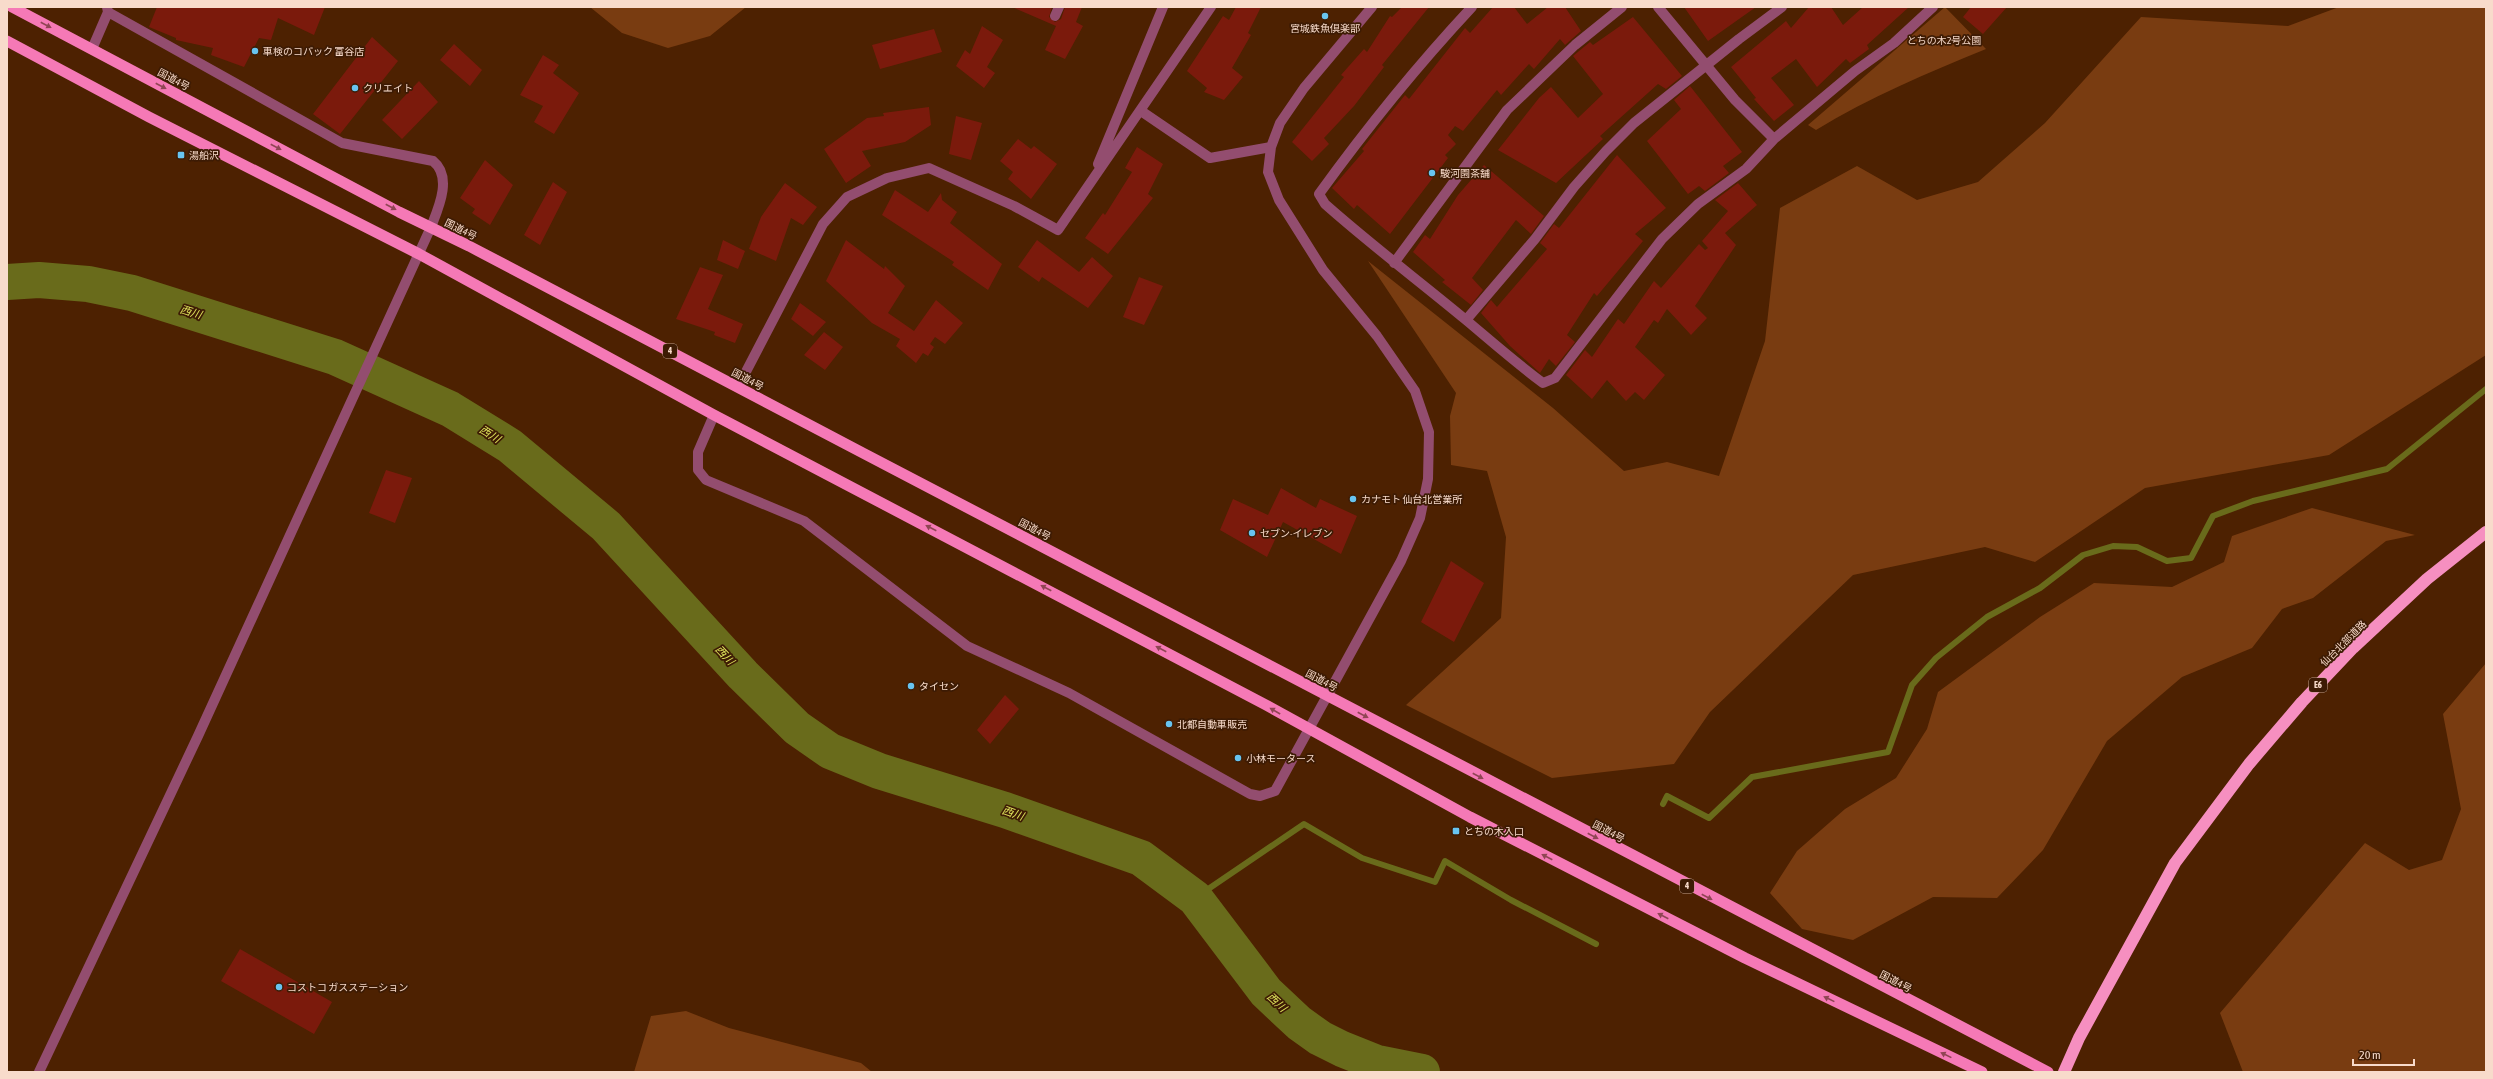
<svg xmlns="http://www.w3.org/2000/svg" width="2493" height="1079" viewBox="0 0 2493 1079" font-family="'Asap Condensed','Noto Sans JP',sans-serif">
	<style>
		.green { fill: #793c11 }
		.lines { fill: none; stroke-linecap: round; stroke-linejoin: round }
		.stream { stroke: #696b1b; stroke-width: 6 }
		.river { stroke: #696b1b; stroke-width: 36 }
		.building { fill: #7b1a0c }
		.minor { stroke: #934d6f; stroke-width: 10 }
		.tertiary { stroke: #934d6f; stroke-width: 10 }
		.trunk { stroke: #f579b6; stroke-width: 11 }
		.motorway { stroke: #f68fc0; stroke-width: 12 }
		.oneway { fill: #904554 }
		.poi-dot { fill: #68c4f0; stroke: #3d1b04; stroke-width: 1.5 }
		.labels { text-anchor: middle; stroke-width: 3.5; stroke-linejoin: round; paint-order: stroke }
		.shield { fill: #3d1b04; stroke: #c0a18f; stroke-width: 1 }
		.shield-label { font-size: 9px; font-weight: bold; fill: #f8dbcb }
		.poi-label { font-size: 10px; fill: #f8dbcb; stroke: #3d1b04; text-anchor: start }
		.park-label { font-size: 10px; fill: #f2d5c5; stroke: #3d1b04 }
		.street-label { font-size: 10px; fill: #f8dbcb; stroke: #3d1b04 }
		.water-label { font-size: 11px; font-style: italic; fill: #dfe45c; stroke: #3d1b04 }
	</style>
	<rect width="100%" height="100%" fill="#4d2101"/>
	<path class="green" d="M590,7H746L710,36L668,48L622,33Z
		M1945,7L1986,49C1927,73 1870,97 1816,130L1808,125Z
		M2339,7H2486V355L2329,455L2145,488L2035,562L1985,547L1853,575L1710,712L1674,764L1552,778L1406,705L1501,618L1506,537L1487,471L1451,465L1450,416L1456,393L1368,261L1553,408L1624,471L1667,462L1719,476L1765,341L1780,208L1857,166L1917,200L1978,182L2045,123L2141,17L2288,26Z
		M2312,508L2415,535L2386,541L2313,598L2282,609L2252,648L2182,677L2107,741L2043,850L1997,898L1933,897L1853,940L1802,929L1770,893L1797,851L1845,809L1896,778L1927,729L1938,692L2040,617L2094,583L2172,587L2224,562L2232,536Z
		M2486,663V1072H2243L2220,1013L2365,843L2409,870L2442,860L2461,809L2443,714Z
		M686,1011L729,1028L861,1063L872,1072H634L651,1016Z"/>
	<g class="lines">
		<path class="stream" d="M1663,804L1667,796L1709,818L1752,777L1888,752L1912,685L1936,658L1987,617L2040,588L2083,555L2113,546L2137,547L2167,561L2191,558L2213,516L2253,501L2387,469L2486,389
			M1195,898L1304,824L1362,858L1435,882L1445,861L1511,900L1596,944"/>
		<path class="river" d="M7,282L39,280L88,284L132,293L335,357L450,409L510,446L606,526L743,675L797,728L830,751L879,771L1005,810L1141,858L1195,898L1266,992L1299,1023L1320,1038L1342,1049L1377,1063L1422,1072"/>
	</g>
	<path class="building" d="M157,7H325L314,35L278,18L271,40L259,38L244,67L211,55L213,48L176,40V38L149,27Z
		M1012,7H1052L1049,17L1055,22L1061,19L1065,7H1082L1076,22L1083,26L1065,59L1045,50L1056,26Z
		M1236,7H1261L1248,33L1251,35L1232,68L1243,77L1224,100L1204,92L1207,88L1187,71L1223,16L1229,20Z
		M1402,7H1429L1382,65L1384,67L1354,106L1324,138L1329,144L1312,161L1292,142L1344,77L1341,75L1364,49L1367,52L1390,16L1392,17Z
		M1493,7H1514L1527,24L1548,7H1565L1581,31L1565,45L1560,39L1534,69L1529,64L1501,95L1497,90L1463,131L1455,126L1448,135L1456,144L1445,155L1448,158L1390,234L1357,205L1354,209L1332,188L1364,151L1362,149L1405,95L1409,99L1465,28L1470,33Z
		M1684,7H1756L1708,41Z
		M1809,7H1831L1843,25L1863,7H1909L1867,45L1869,49L1850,63L1846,59L1817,87L1796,59L1771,78L1794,105L1774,121L1754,99L1756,98L1731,67L1786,21L1791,28Z
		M1971,7H2007L1983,34L1963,17Z
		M1633,17L1682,76L1666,89L1658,84L1600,136L1603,139L1556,183L1498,150L1539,98L1551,87L1578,118L1603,94L1573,56L1590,42L1593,45Z
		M982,26L1003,40L987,67L995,73L984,88L956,66L965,50L970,54Z
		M934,29L942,52L880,69L872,45Z
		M372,37L398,61L340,134L313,114Z
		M454,44L482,70L470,86L440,60Z
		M543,55L559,65L553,73L579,93L554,134L534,122L543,106L520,95Z
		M419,81L438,102L402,139L382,120Z
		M1690,86L1742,152L1723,166L1729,173L1705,191L1699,186L1688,194L1647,141L1681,109L1674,100Z
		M929,107L931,125L905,142L862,151L871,166L846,183L824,149L867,118L884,116L883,113Z
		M956,116L982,123L971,160L949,154Z
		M1018,139L1031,149L1034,146L1057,164L1031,199L1008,179L1013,172L1000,161Z
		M1137,147L1163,164L1148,194L1153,198L1108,254L1085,238L1103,213L1105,215L1132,172L1125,168Z
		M1617,155L1666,208L1635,234L1643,241L1597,296L1594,293L1567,335L1575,342L1556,366L1549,359L1540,373L1510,346L1481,313L1491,300L1497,307L1502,301L1547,249L1540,243L1554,224L1559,228Z
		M485,160L513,185L490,225L472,213L475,209L460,198Z
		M1484,165L1544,216L1531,234L1516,220L1472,278L1483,290L1471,305L1442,282L1445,280L1413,252L1425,235L1430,239L1458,195Z
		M553,182L567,192L540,245L524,235Z
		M785,183L817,207L803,225L791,218L776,261L749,249L761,217Z
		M1738,183L1757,205L1725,233L1736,245L1695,306L1707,318L1691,335L1667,309L1658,323L1654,320L1635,347L1665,375L1644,400L1635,392L1626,401L1607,380L1592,399L1566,375L1585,350L1592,357L1618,319L1624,324L1654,281L1661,288L1699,244L1705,250L1708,248L1702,241L1728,211L1715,200Z
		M895,190L928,212L941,193L942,200L957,212L950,223L1002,264L988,290L952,265L954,262L882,215Z
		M723,240L745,251L738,269L717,260Z
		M846,240L884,269L885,266L905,286L888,313L914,331L936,300L963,323L945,344L935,337L930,344L934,347L928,356L923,353L916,363L896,346L900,339L872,323L826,281Z
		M1037,240L1079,272L1092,257L1113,276L1088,308L1042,277L1039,282L1018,267Z
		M700,267L723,275L708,309L743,324L735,343L714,335L715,332L676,319Z
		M1139,277L1163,286L1144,325L1123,317Z
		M800,303L826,322L813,336L791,319Z
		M824,332L843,347L825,370L804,355Z
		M386,470L412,478L395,523L369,513Z
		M1281,488L1316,508L1320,499L1357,516L1341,554L1283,522L1267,557L1220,530L1233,499L1268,515Z
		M1451,561L1484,583L1454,642L1421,622Z
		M1005,695L1019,709L990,744L977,730Z
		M240,949L332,1002L314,1034L221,981Z"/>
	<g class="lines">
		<path class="minor" d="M107,7L108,12L342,143L433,161C453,177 438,209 431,227
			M1472,7C1417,66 1366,129 1319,194L1325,204C1370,244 1419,281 1466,320C1491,341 1516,363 1543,383L1555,378L1662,239L1698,204L1746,169L1774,139L1855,71L1894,43L1933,7
			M1658,7L1735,100L1774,139
			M1055,16L1059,7
			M92,49L108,12
			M1141,111L1210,158L1271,147
			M1098,164L1163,7
			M1394,263L1507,110L1575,45L1622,7
			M1466,320L1535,239L1574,187L1606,151L1634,123L1739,39L1782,7
			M738,387L823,224L847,197L887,178L929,168L1014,206L1058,230L1211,7
			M714,415L698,452V470L706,480L804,521L967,646L1069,693L1250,794L1260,796L1275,791L1401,561L1420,518L1428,479L1429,432L1415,391L1377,336L1323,270L1279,200L1268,172L1271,147L1280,123L1304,88L1372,7"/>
		<path class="tertiary" d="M39,1072L198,736L431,227"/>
		<path class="trunk" d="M12,7L399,212L469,246C995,522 1520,800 2048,1072
			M7,41L149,117L419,254L714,415L1266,705L1470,817L1745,958L1982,1072"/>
		<path class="motorway" d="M2064,1072L2079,1038L2175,863L2249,764L2302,702L2353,648L2427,579L2486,532"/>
	</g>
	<defs><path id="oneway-solid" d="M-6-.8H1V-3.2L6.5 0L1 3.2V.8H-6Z"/></defs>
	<g class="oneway">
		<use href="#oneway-solid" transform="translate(46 25) rotate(28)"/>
		<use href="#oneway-solid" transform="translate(161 86) rotate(28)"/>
		<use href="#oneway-solid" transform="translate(276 147) rotate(28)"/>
		<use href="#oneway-solid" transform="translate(391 207) rotate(28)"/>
		<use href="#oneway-solid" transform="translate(931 528) rotate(-153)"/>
		<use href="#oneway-solid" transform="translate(1046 588) rotate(-152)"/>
		<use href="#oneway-solid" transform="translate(1161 649) rotate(-152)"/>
		<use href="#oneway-solid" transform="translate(1275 711) rotate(-150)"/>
		<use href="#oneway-solid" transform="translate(1363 715) rotate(28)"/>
		<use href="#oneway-solid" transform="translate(1478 776) rotate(28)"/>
		<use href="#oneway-solid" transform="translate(1593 836) rotate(28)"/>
		<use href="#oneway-solid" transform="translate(1547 857) rotate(-153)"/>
		<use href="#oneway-solid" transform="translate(1707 897) rotate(28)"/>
		<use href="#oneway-solid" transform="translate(1663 916) rotate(-153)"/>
		<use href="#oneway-solid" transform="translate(1829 999) rotate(-154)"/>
		<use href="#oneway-solid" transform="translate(1946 1055) rotate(-154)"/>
	</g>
	<g class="poi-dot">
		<circle cx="1325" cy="16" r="4"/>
		<circle cx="255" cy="51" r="4"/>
		<circle cx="355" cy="88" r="4"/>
		<rect x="177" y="151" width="8" height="8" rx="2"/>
		<circle cx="1432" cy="173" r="4"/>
		<circle cx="1353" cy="499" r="4"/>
		<circle cx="1252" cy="533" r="4"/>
		<circle cx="911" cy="686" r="4"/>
		<circle cx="1169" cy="724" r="4"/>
		<circle cx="1238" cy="758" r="4"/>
		<rect x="1452" y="827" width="8" height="8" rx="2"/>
		<circle cx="279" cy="987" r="4"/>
	</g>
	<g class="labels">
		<g class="shield">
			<rect x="663" y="344" width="14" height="14" rx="3"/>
			<rect x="2309" y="678" width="18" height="14" rx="3"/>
			<rect x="1680" y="879" width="14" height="14" rx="3"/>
		</g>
		<g class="shield-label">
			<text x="670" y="354">4</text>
			<text x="2318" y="688">E6</text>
			<text x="1687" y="889">4</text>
		</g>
		<g class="poi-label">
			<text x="1325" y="32" text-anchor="middle">宮城鉄魚倶楽部</text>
			<text x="263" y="55">車検のコパック 富谷店</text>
			<text x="363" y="92">クリエイト</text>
			<text x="189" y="159">湯船沢</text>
			<text x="1440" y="177">駿河園茶舗</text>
			<text x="1361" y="503">カナモト 仙台北営業所</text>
			<text x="1260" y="537">セブン-イレブン</text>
			<text x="919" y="690">タイセン</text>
			<text x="1177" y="728">北都自動車販売</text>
			<text x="1246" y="762">小林モータース</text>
			<text x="1464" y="835">とちの木入口</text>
			<text x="287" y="991">コストコ ガスステーション</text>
		</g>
		<g class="park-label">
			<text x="1944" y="44">とちの木2号公園</text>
		</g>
		<g class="street-label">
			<text transform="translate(174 79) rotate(28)" y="4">国道4号</text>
			<text transform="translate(461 229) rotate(26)" y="4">国道4号</text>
			<text transform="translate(748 379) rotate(28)" y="4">国道4号</text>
			<text transform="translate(1035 529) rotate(28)" y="4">国道4号</text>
			<text transform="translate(2343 643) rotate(-45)" y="4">仙台北部道路</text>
			<text transform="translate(1322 680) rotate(28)" y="4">国道4号</text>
			<text transform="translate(1609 831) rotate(28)" y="4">国道4号</text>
			<text transform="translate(1896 981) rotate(27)" y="4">国道4号</text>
		</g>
		<g class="water-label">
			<text transform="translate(191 312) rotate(17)" y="4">西川</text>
			<text transform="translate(490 434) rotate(32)" y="4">西川</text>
			<text transform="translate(725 655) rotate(47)" y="4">西川</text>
			<text transform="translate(1013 813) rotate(19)" y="4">西川</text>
			<text transform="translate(1277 1002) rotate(43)" y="4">西川</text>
		</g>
	</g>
	<rect width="2493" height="1079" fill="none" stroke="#f8dbcb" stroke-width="16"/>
	<path d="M2353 1059v6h61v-6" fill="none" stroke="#f8dbcb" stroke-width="2"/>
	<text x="2359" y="1059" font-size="12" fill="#f8dbcb" stroke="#3d1b04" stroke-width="3" paint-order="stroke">20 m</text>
</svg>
